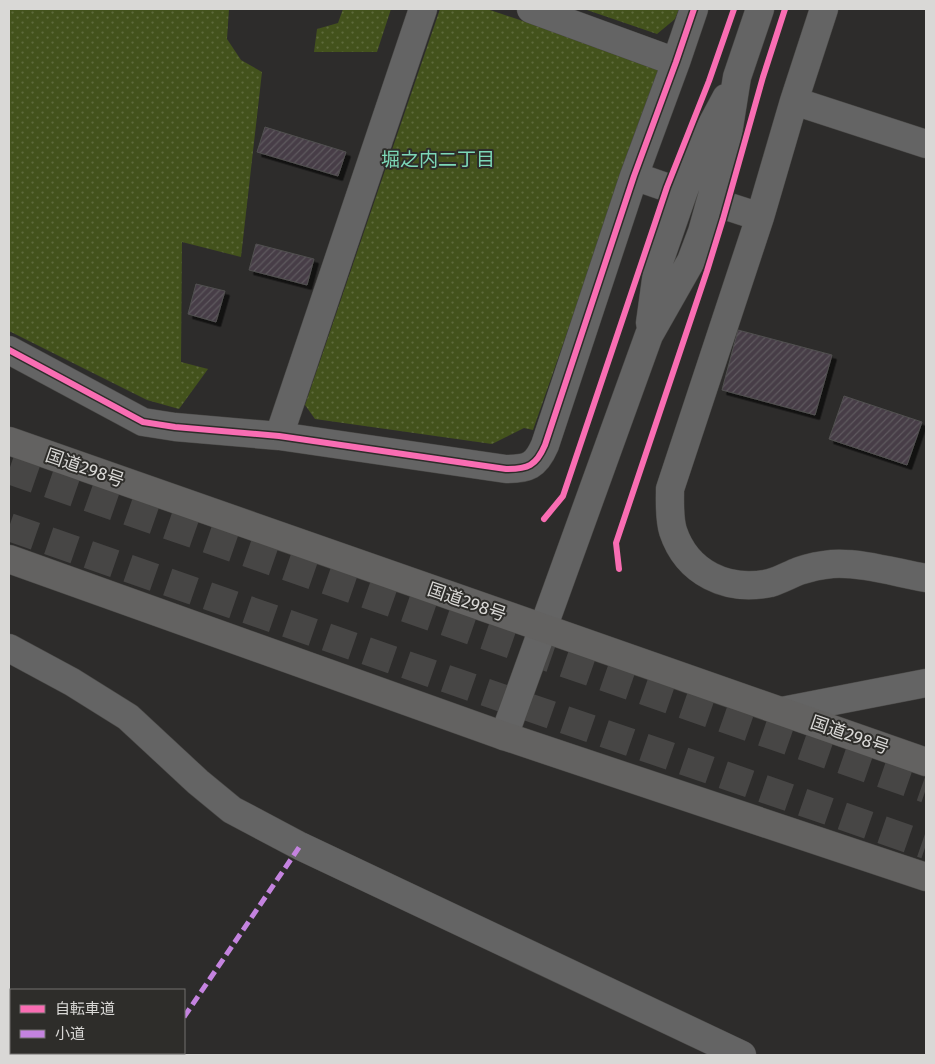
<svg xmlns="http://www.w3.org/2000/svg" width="935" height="1064" viewBox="0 0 935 1064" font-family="'Fira Sans','Noto Sans JP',sans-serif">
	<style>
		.grass { fill: url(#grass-dots) }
		.building { fill: url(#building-hatch); stroke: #515050; filter: url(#shadow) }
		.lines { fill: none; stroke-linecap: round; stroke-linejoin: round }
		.highway-tunnel { stroke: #474645; stroke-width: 28; stroke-dasharray: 28 14; stroke-linecap: butt }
		.minor-casing { stroke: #494846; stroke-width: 29 }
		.highway-casing { stroke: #494846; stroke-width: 29 }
		.minor { stroke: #646464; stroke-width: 28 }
		.highway { stroke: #636261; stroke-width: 28 }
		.quiet { stroke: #c483df; stroke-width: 5; stroke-dasharray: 10 5; stroke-linecap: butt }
		.cycleway-casing { stroke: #2e2d2a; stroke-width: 9 }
		.cycleway { stroke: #f96db3; stroke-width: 6 }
		.labels { text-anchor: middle; stroke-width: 4; stroke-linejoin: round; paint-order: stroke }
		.street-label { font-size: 18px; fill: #d9d8d6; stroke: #2e2d2a }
		.neighbourhood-label { font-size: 19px; fill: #7cd7b7; stroke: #2e2d2a }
	</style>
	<defs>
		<pattern id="grass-dots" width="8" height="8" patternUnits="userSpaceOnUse" patternTransform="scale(1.25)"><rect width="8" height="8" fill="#43521c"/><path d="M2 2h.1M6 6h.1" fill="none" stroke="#5e6a3c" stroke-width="1.8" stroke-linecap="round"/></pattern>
		<pattern id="building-hatch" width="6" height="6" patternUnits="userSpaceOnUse" patternTransform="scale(1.25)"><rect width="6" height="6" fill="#463e46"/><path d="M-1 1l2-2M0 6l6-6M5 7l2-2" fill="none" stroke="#605960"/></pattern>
		<filter id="shadow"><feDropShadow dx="4.5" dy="4.5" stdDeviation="0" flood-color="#0009"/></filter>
	</defs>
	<rect width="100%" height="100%" fill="#2d2c2b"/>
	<path class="grass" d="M9,9H229L227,39L241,60L262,72L241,257L182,242L181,362L208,369L179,409L147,400L9,331Z
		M343,9H391L377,52H314L317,29L338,23Z
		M440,9H487L660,67L533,430L524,428L492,444L315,419L305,405Z
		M584,9H679L675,19L657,34Z"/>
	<path class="building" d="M265,127L346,152L338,176L257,152Z
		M256,244L314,259L307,285L249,270Z
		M196,284L225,291L216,322L188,314Z
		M738,330L832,355L815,415L722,390Z
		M844,396L922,422L907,465L829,439Z"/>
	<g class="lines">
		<path class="highway-tunnel" d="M9,470L926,789
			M9,527L926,845"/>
		<defs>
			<path id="minor" d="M531,9L676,62
				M824,9L794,101L760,217L670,489C670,503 669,518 673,531C687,573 727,592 770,583C780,580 789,575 799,571C808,568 822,565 832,564C861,562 897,573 926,578
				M794,101L926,144
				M634,176L683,193
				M711,201L760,217
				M650,323L658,265L683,193L704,139L726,98
				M9,350L143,422L175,427L279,436L506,469C528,469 536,466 545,445L634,176L676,62L694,9
				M279,436L423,9
				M9,648L72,682L128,717L198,782L232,810L300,846L742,1055
				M782,711L926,683
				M504,736L649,335L691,261L702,232L726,146L737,77L760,9"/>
			<path id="highway" d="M9,441L926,762
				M9,559L504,736L926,877"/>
		</defs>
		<use href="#minor" class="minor-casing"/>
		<use href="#highway" class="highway-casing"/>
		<use href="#minor" class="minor"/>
		<use href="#highway" class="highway"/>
		<path class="quiet" d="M184,1017L300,846
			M158,1055L159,1053"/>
		<defs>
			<path id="cycleway" d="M9,350L143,422L175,427L279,436L506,469C528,469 536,466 545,445L634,176L676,62L694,9
				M544,519L563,496L655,223L667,187L709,81L734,9
				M619,569L616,543L707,271L723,219L763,77L785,9"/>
		</defs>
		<use href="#cycleway" class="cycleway-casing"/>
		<use href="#cycleway" class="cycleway"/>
	</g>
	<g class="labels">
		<g class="street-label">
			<text transform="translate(85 468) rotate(19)" y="6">国道298号</text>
			<text transform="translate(467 602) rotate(19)" y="6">国道298号</text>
			<text transform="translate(850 735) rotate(19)" y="6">国道298号</text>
		</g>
		<g class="neighbourhood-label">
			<text x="438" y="166">堀之内二丁目</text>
		</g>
	</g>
	<rect width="935" height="1064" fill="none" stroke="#d9d8d6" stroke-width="20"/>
	<rect x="10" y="989" width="175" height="65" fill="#2e2d2a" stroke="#72716f"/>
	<rect x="20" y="1005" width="25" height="8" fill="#f96db3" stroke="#72716f"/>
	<text x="55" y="1014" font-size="15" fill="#d9d8d6">自転車道</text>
	<rect x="20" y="1030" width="25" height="8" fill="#c483df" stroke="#72716f"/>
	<text x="55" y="1039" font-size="15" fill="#d9d8d6">小道</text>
</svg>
